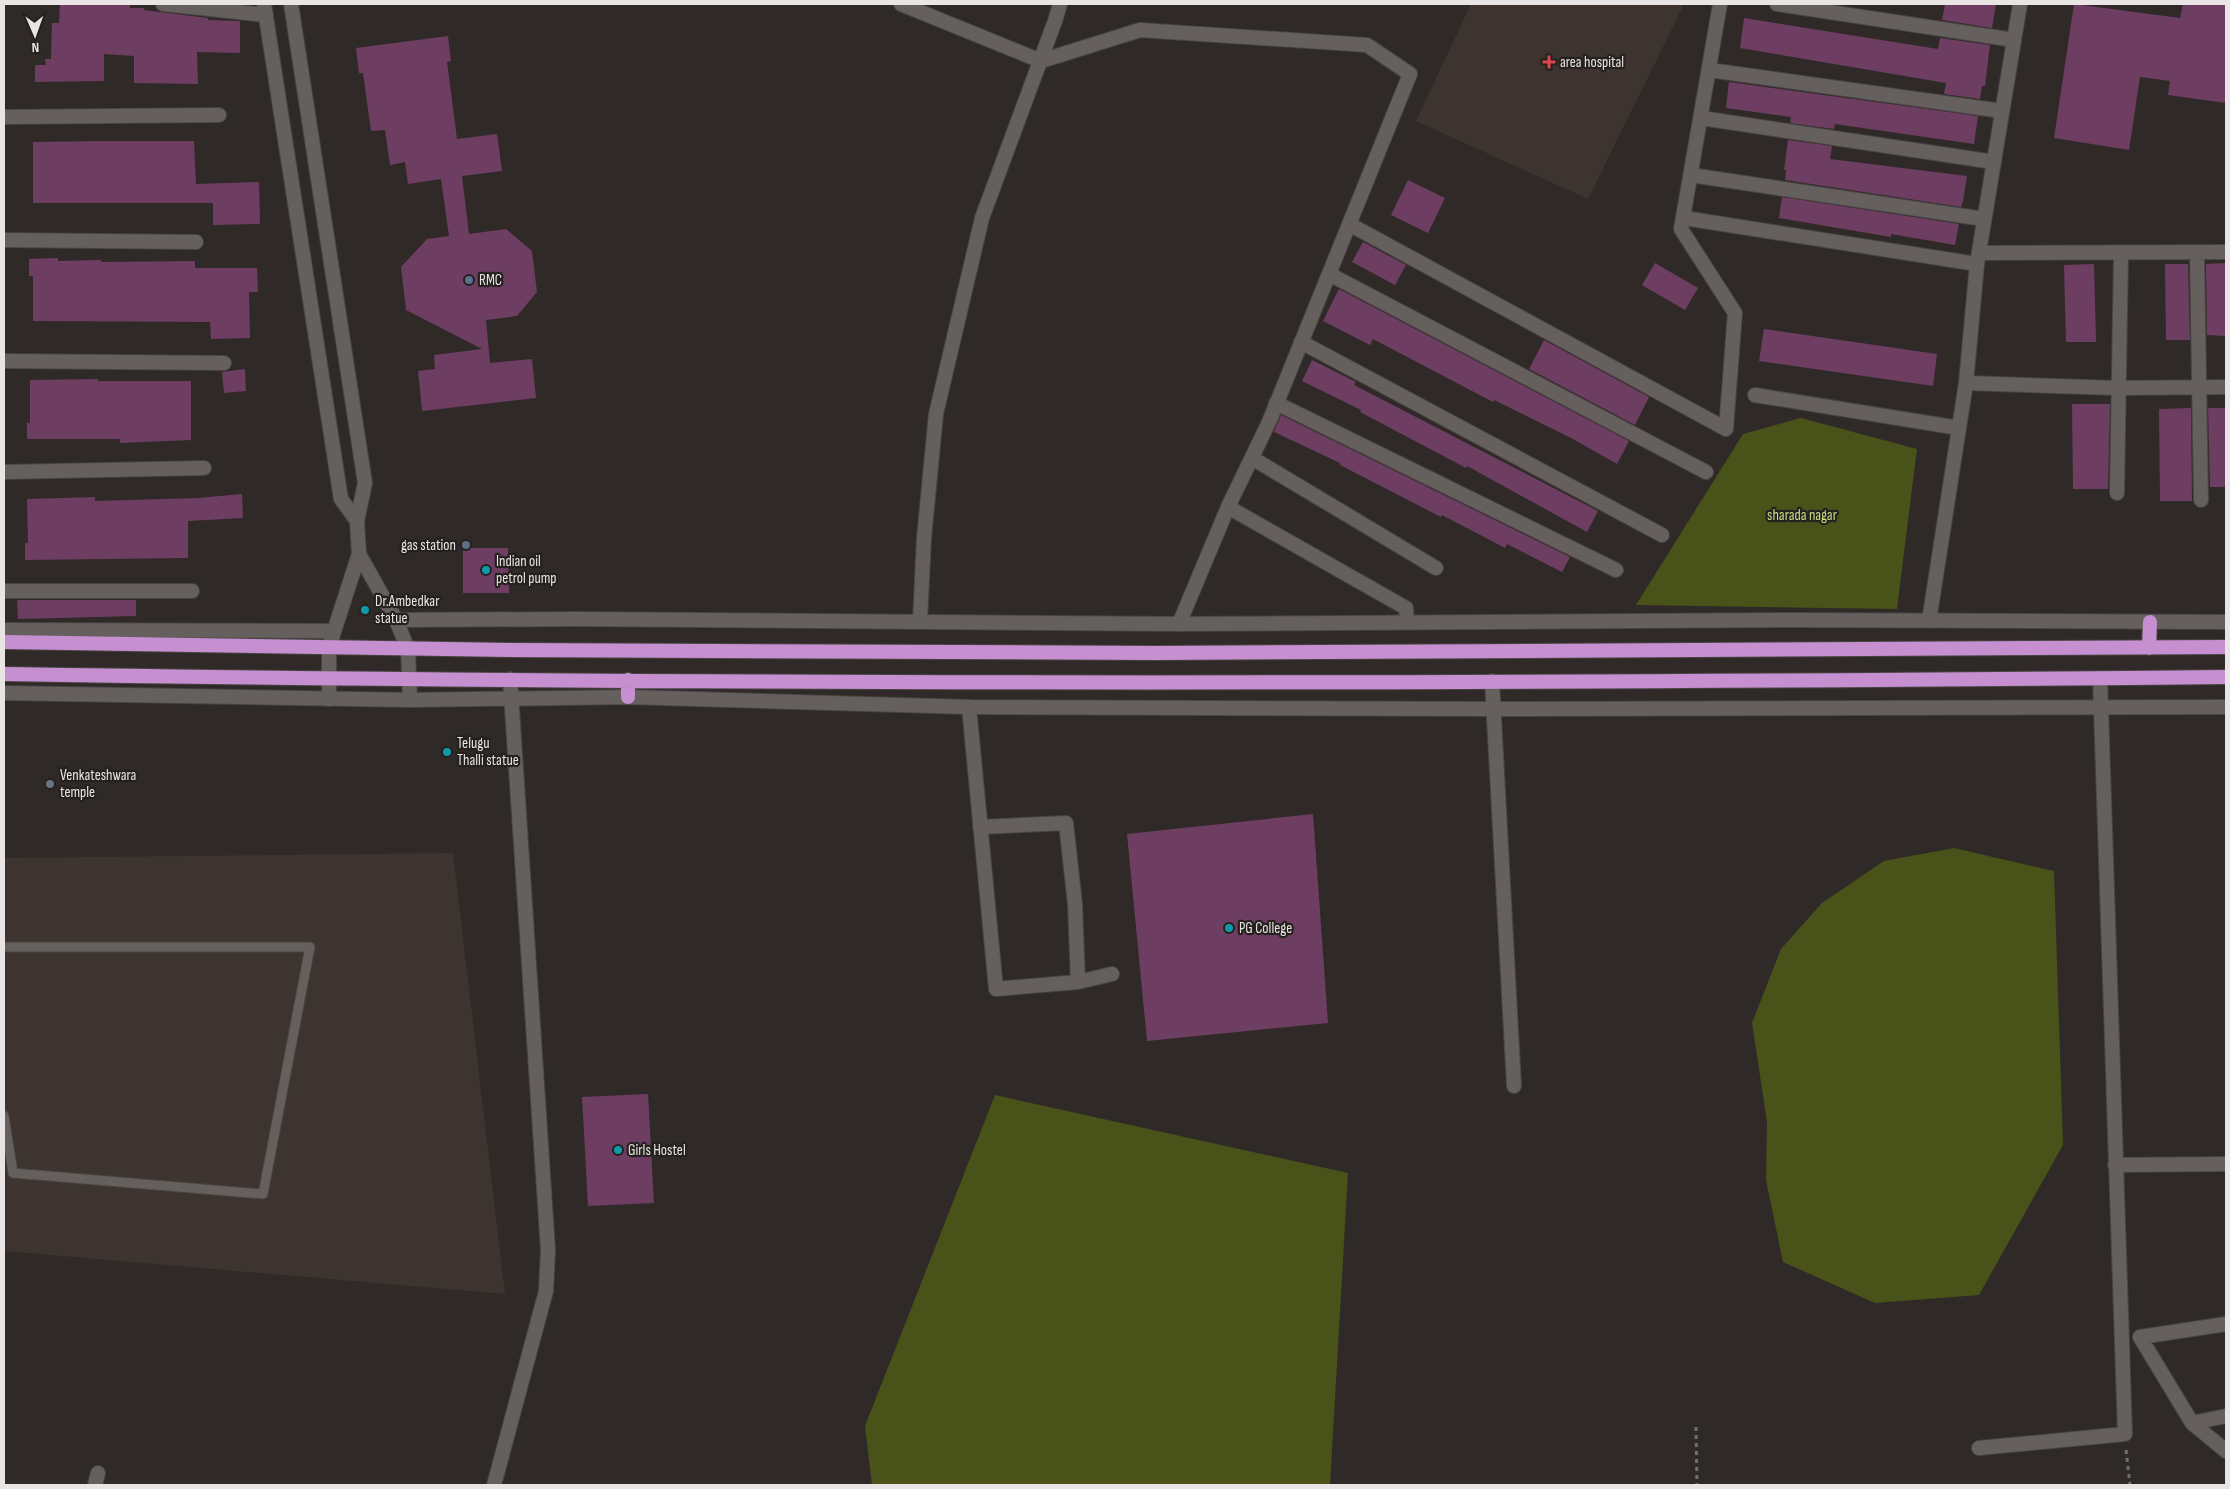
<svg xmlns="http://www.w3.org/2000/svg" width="2230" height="1489" viewBox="0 0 2230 1489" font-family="'Sofia Sans Condensed',sans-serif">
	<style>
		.built { fill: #3d342f }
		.green { fill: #495219 }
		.building { fill: #6e3d62 }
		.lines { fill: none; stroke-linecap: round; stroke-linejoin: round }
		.service-casing { stroke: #494544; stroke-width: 11 }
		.minor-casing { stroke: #494544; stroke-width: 16 }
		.tertiary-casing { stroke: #494544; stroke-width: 16 }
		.secondary-casing { stroke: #494544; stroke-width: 16 }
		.trunk-casing { stroke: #494544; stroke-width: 16 }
		.path { stroke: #736f6d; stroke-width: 3; stroke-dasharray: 4 4; stroke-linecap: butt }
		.service { stroke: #65605d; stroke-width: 9 }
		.minor { stroke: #65605d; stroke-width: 14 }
		.tertiary { stroke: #65605d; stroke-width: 14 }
		.secondary { stroke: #65605d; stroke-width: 14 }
		.trunk { stroke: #c68fd0; stroke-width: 14 }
		.health-dot { fill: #e0444e; stroke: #25211f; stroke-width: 2 }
		.service-dot { fill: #5c6f8a; stroke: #25211f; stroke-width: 2 }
		.culture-dot { fill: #0f9aa8; stroke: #25211f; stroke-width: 2 }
		.worship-dot { fill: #6b7280; stroke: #25211f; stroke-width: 2 }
		.labels { text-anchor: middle; stroke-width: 4.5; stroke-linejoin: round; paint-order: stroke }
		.poi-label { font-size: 15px; fill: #e8e5e4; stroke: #25211f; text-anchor: start }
		.park-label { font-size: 15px; fill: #cddd83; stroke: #25211f }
	</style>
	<rect width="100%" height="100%" fill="#2f2a28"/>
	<path class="built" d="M1471,4H1684L1588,199L1416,121Z
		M453,853L505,1294L4,1251V858Z"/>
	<path class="green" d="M1801,418L1917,449L1897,609L1636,605L1743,434Z
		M1954,848L2054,871L2063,1145L1979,1295L1875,1303L1783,1262L1766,1180L1767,1122L1752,1023L1781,949L1822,903L1884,861Z
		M995,1095L1348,1173L1330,1485H872L865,1426Z"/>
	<path class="building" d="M60,4L130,5V8H144V10L208,18V20L240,21V53L197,52L198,84L134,83V56L104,54V81L35,82V65H46L45,59H51L52,23H59Z
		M1945,4H1996L1992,28L1942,20Z
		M2074,4L2180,18L2183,4H2226V103L2168,95L2170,81L2140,77L2129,150L2054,138Z
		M1744,18L1938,49L1940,38L1990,45L1985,86H1982L1980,99L1944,94L1946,83L1740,48Z
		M448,36L451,61L447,62L457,139L497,134L502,171L462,176L469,234L506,229L532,251L537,292L517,316L486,320L490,363L532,359L536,398L422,411L418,371L435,369L434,355L482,349L406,310L401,267L427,239L449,236L441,179L408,184L405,162L390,165L385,130L371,131L363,73H359L356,48Z
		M1729,82L1978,116L1974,144L1835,124L1834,129L1790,123L1791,117L1726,108Z
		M1788,140L1832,146L1830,159L1967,176L1963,201L1961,207L1785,180L1786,170H1784Z
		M102,141H194L196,184L259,182L260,224L213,225V203H33V142Z
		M1408,180L1445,198L1428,233L1391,215Z
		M1782,197L1959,224L1955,245L1891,234V237L1779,218Z
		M1363,242L1406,265L1395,285L1352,262Z
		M58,258V261L101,260V262L195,261V268H257L258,292H249L250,338L211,339L210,322L33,321V276H29V259Z
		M1655,263L1698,288L1685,310L1642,285Z
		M2226,263V336L2207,335L2206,264Z
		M2094,264L2096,342H2066L2064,265Z
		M2165,264H2188L2190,340H2166Z
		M1339,289L1629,441L1617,464L1573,439L1494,400L1493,402L1373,339L1370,345L1323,321Z
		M1764,329L1937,354L1933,386L1759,361Z
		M1544,340L1649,397L1635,425L1529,369Z
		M1312,360L1356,382L1354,385L1598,511L1587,532L1467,466L1466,468L1360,412L1361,410L1302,381Z
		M245,369L246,391L224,393L222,372Z
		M98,379V381H191V440L120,443V439H27V423H30V380Z
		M2072,404H2110L2108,489H2073Z
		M2191,408L2192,501H2160L2159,409Z
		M2208,408H2226V487H2210Z
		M1281,415L1570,557L1562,572L1507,544L1505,548L1442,515L1441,517L1340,465V463L1274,432Z
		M242,494L243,518L188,521V558L25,560V543H28L27,499L95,497V501L198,498Z
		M463,548H508L509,593H463Z
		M17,600H136V616L18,619Z
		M1313,814L1328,1023L1147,1041L1127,834Z
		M648,1094L654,1203L588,1206L582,1097Z"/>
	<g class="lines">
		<defs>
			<path id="service" d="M4,947H310L263,1194L13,1173L4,1116"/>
			<path id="minor" d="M163,4L266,15
				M901,4L1041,61L1140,30L1367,45L1410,74L1269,422L1228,507L1179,624
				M1777,4L2014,40
				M1709,70L2002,111
				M4,117L219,115
				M1701,118L1994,162
				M1691,175L1984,219
				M1684,218L1977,264
				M1349,224L1726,429L1735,313L1681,229L1720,4
				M4,240L196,242
				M1979,253L2226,252
				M2197,253L2201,500
				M1329,274L1706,472
				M1301,342L1662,535
				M4,361L224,363
				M1966,383L2118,388L2226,387
				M1755,395L1959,428
				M1276,403L1616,570
				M1252,458L1436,568
				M4,472L204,468
				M2117,493L2121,253
				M1228,507L1406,608L1407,622
				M4,591H192
				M1492,681L1514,1086
				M969,707L996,989L1078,982L1112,974
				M980,827L1066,823L1075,904L1078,982
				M2115,1165L2226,1164
				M2226,1324L2140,1337L2192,1423L2226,1416
				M2192,1423L2226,1451
				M1979,1448L2125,1434L2100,678
				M95,1485L98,1473"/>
			<path id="tertiary" d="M396,620L576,619L1179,624L1797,620L2226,622
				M1929,621L1966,383L1977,264L2020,4
				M4,630L334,631
				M4,693L410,700L628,697L969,707L1494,709L2226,707
				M494,1485L546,1291L548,1250L510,679"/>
			<path id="secondary" d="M264,4L341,499L357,521
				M291,4L365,483L357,521L359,554L329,647V699
				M359,554L396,620L408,649L410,700
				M920,621L924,538L936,414L982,218L1055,21L1060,4"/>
			<path id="trunk" d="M4,642L511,650L1156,653L2226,647
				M2149,648L2150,622
				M4,674C744,686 1486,684 2226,677
				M628,697V680"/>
		</defs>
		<use href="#service" class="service-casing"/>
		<use href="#minor" class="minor-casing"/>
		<use href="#tertiary" class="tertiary-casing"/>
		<use href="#secondary" class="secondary-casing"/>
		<use href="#trunk" class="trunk-casing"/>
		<path class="path" d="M1696,1427L1697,1485
			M2126,1450L2130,1485"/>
		<use href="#service" class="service"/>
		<use href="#minor" class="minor"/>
		<use href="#tertiary" class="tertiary"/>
		<use href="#secondary" class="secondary"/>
		<use href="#trunk" class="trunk"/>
	</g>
	<path class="health-dot" d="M1546.5 54.5h5v5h5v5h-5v5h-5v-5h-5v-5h5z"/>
	<g class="service-dot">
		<circle cx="469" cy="280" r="5"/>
		<circle cx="466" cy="545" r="5"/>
	</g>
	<g class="culture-dot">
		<circle cx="486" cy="570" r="5"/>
		<circle cx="365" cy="610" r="5"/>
		<circle cx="447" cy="752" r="5"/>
		<circle cx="1229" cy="928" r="5"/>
		<circle cx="618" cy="1150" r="5"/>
	</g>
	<circle class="worship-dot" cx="50" cy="784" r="5"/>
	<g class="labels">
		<g class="poi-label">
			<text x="1560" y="67">area hospital</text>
			<text x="479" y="285">RMC</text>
			<text x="456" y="550" text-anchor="end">gas station</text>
			<text x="496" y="566">Indian oil<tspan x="496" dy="17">petrol pump</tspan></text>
			<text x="375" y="606">Dr.Ambedkar<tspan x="375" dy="17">statue</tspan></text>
			<text x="457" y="748">Telugu<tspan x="457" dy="17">Thalli statue</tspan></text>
			<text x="60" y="780">Venkateshwara<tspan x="60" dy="17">temple</tspan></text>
			<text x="1239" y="933">PG College</text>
			<text x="628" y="1155">Girls Hostel</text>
		</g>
		<g class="park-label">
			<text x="1802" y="520">sharada nagar</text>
		</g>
	</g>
	<rect width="2230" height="1489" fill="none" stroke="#e8e5e4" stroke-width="10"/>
	<g transform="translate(35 35) rotate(178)" stroke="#25211f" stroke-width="4" paint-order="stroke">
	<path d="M0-4L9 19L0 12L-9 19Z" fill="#e8e5e4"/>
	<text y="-8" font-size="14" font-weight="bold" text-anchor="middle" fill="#e8e5e4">N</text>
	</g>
</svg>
